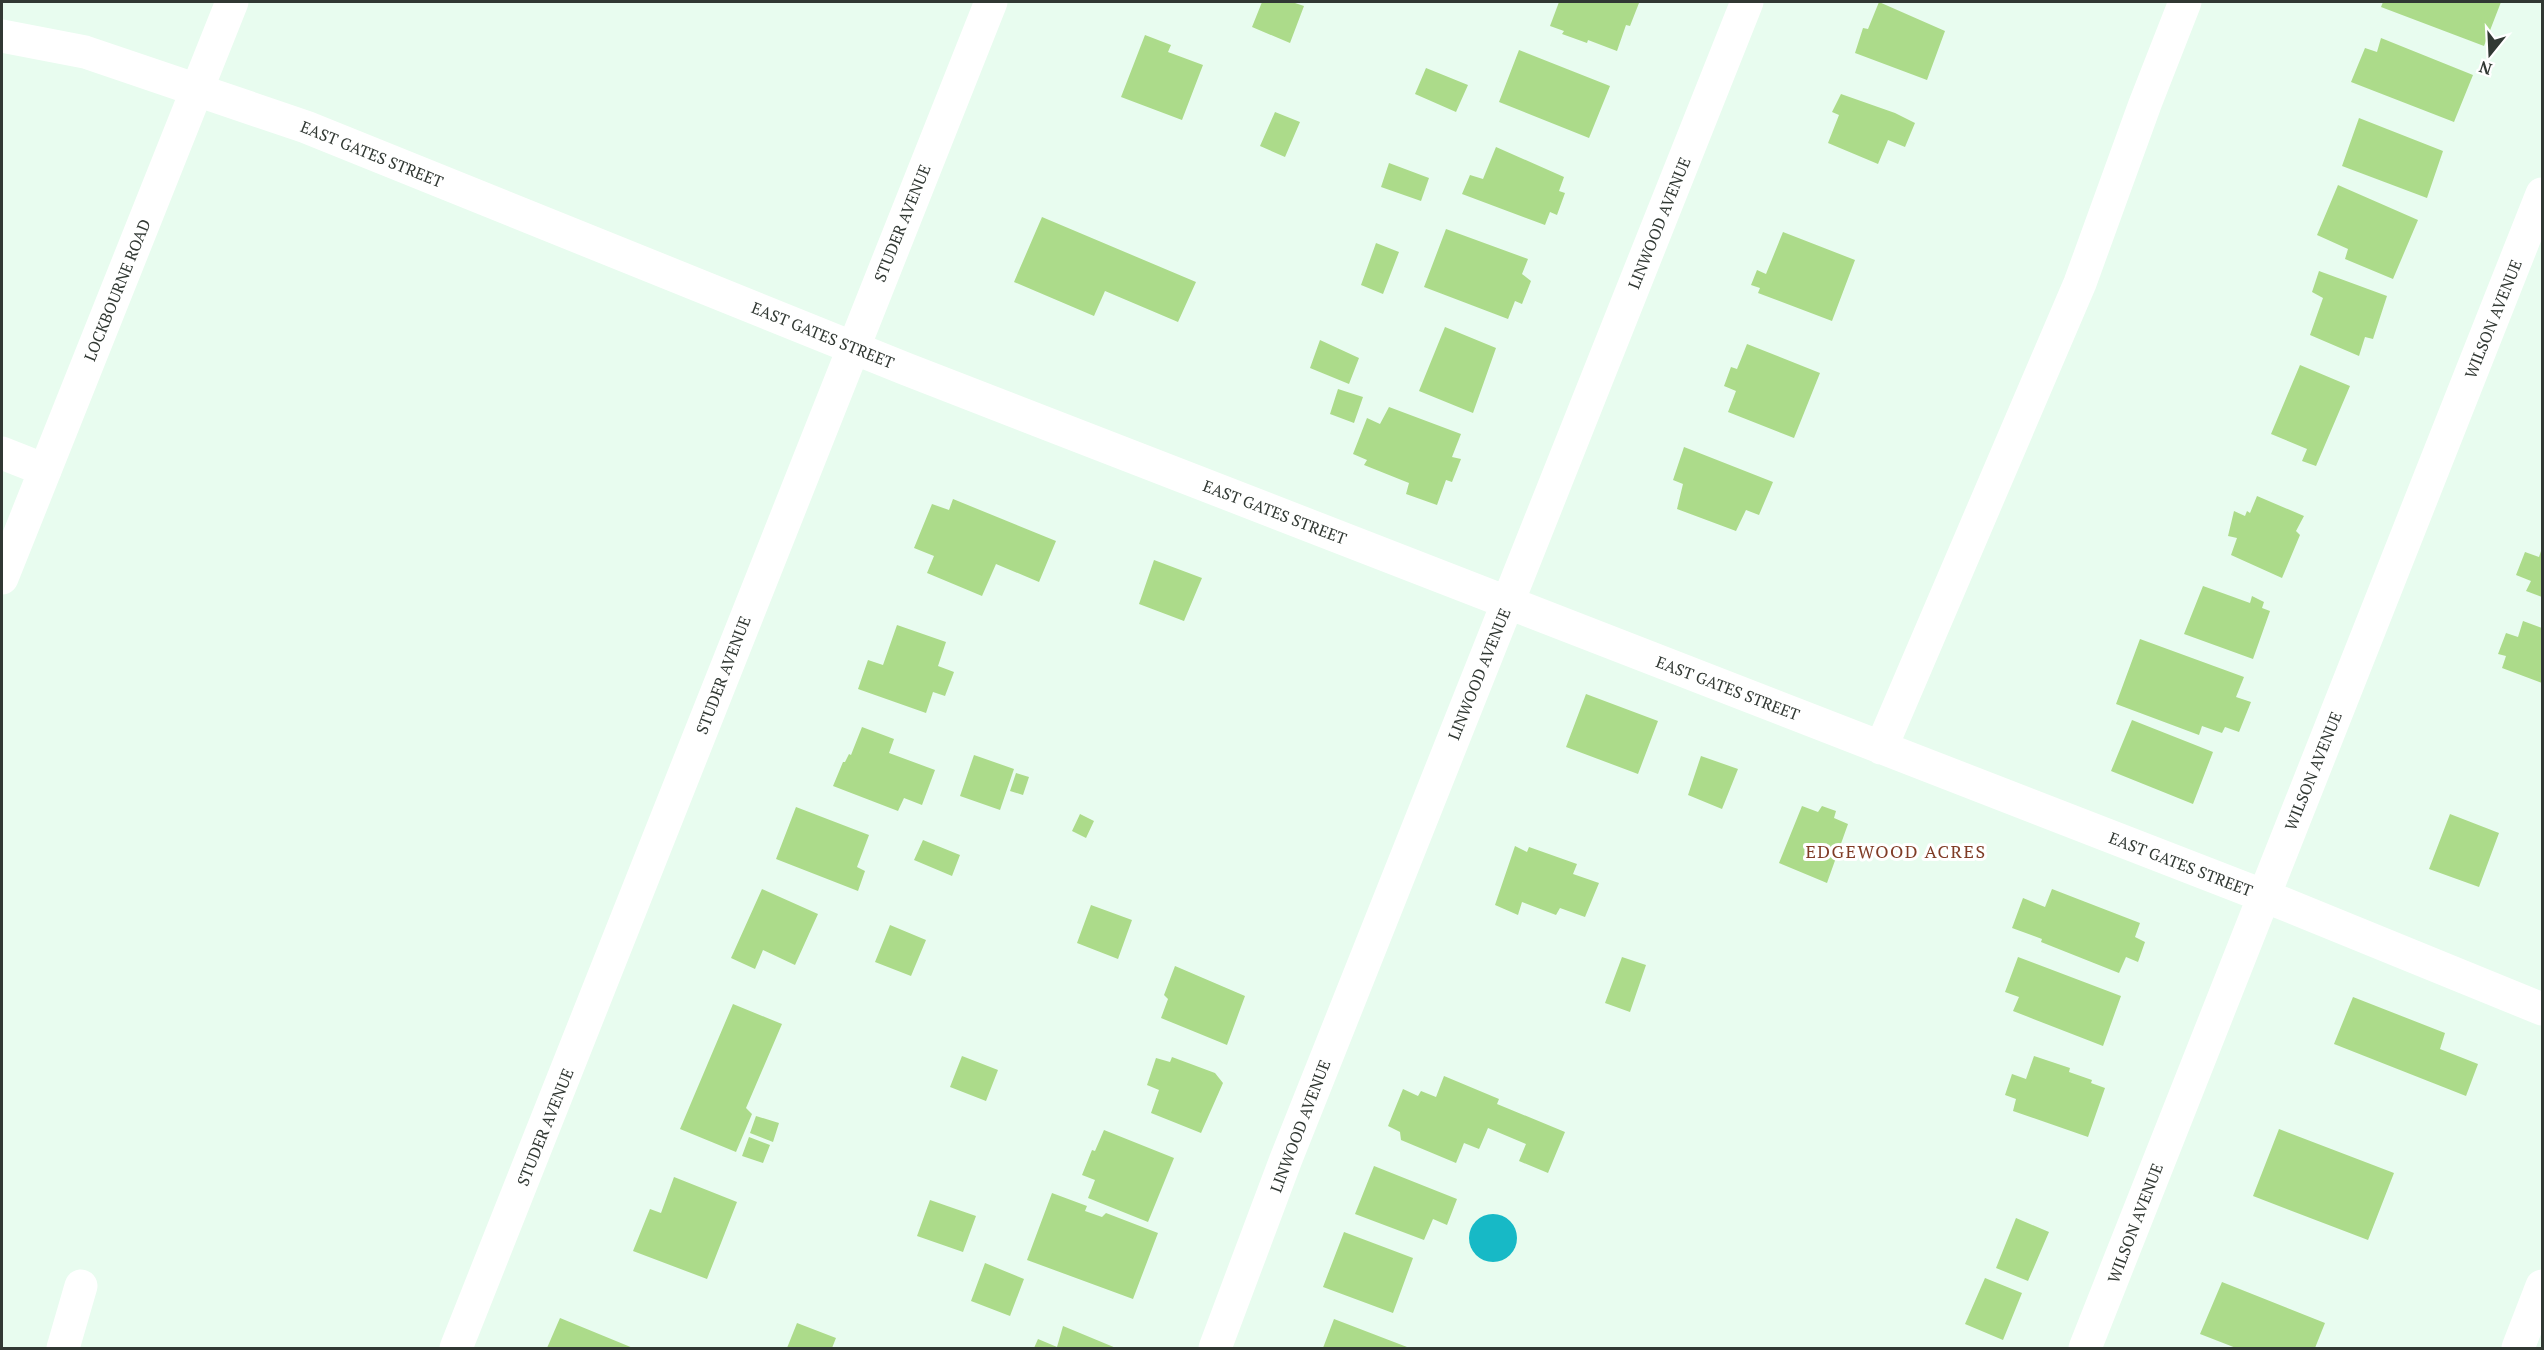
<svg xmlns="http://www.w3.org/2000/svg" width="2544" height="1350" viewBox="0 0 2544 1350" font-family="'PT Serif',serif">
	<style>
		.water { fill: #17b9c6 }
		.building { fill: #acdb8a }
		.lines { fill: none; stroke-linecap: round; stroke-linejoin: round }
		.minor { stroke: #fff; stroke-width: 33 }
		.major { stroke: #fff; stroke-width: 33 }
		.labels { text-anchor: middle; stroke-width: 6; stroke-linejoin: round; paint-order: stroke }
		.street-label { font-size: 16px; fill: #313833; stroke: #fff }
		.neighbourhood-label { font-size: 18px; letter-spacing: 1.5px; fill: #7f3c26; stroke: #fff }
	</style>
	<rect width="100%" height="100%" fill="#e8fcef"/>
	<path class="water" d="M1469 1238a24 24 0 1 1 48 0a24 24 0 1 1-48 0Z"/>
	<path class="building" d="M1262,2H1292L1304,6L1290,43L1252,27Z
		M1559,2H1635L1639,3L1630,26L1626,25L1617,51L1588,40L1587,43L1562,34L1564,31L1550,26Z
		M1879,2L1945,31L1927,80L1855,53L1863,28L1868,29Z
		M2383,2H2501L2484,46L2381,7Z
		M1145,35L1171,45L1168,52L1203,65L1182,120L1121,97Z
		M2381,38L2473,75L2454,122L2351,82L2365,48L2377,52Z
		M1519,50L1610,86L1589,138L1499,102Z
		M1426,68L1468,85L1456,112L1415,94Z
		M1841,94L1895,113L1915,123L1905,147L1888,140L1878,164L1828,143L1839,115L1832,112Z
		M1275,112L1300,122L1285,157L1260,146Z
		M2359,118L2443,151L2427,198L2342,166Z
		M1496,147L1564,177L1559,191L1565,193L1557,215L1550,212L1545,225L1462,194L1470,175L1483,179Z
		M1389,163L1429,178L1421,201L1381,187Z
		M2338,185L2418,220L2393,279L2345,259L2348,249L2317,235Z
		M1042,217L1196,282L1178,322L1105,291L1094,316L1014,282Z
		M1446,229L1528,259L1522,274L1531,281L1522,304L1515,301L1508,319L1424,287Z
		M1783,232L1855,260L1832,321L1758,293L1760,288L1751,285L1757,270L1766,274Z
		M1376,243L1399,252L1383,294L1361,285Z
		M2319,271L2387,296L2373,339L2365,337L2359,356L2310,335L2323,298L2312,292Z
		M1445,327L1496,348L1473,413L1419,391Z
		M1320,340L1359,358L1349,384L1310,368Z
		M1747,344L1820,373L1794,438L1728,412L1736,391L1724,386L1731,367L1737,369Z
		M2300,365L2350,386L2316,466L2302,461L2307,449L2271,434Z
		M1338,389L1363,397L1354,423L1330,414Z
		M1389,407L1461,434L1452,457L1461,459L1452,482L1446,480L1437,505L1406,494L1409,483L1364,465L1367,460L1353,454L1367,418L1380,424Z
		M1684,447L1773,482L1759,515L1746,510L1736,531L1677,509L1683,484L1673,480Z
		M2257,496L2304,516L2296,531L2300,535L2282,578L2231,555L2237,538L2228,536L2234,511L2245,516L2247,511L2250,513Z
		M953,499L1056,541L1039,582L996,564L982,596L927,573L934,556L914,548L932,504L949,510Z
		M2542,548V597L2526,591L2531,581L2516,575L2525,552L2539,557Z
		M1154,560L1202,578L1184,621L1139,604Z
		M2203,586L2250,603L2252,596L2264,602L2262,608L2270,611L2253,659L2184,634Z
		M2523,621L2542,628V683L2502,668L2506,656L2498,654L2506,633L2518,637Z
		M897,625L946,642L938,666L954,672L945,696L933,692L926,713L858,689L868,660L883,665Z
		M2140,639L2244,677L2236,697L2251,702L2239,732L2225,727L2222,733L2202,726L2199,735L2116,704Z
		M1586,694L1658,721L1638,774L1566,747Z
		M2132,720L2213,752L2193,804L2111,771Z
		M862,727L894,739L889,753L935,770L922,805L904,798L898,811L833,786L843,762H845L849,754L851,755Z
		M974,755L1014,769L1000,810L960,796Z
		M1701,756L1738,769L1722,809L1688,795Z
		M1016,773L1029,777L1023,795L1010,791Z
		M1802,806L1818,812L1822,806L1836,811L1834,818L1848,824L1827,883L1779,863Z
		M796,807L869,835L857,867L865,871L858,891L776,859Z
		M1080,814L1094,821L1086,838L1072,831Z
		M2450,814L2499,833L2479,887L2429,869Z
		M923,840L960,855L952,876L914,860Z
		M1515,846L1527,852L1529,847L1577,864L1573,874L1599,883L1585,917L1560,908L1556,915L1522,902L1518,915L1495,905Z
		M762,889L818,914L795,965L763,950L755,969L731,958Z
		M2052,889L2140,923L2135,937L2145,942L2138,962L2126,957L2119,973L2041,942L2042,939L2012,928L2023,898L2045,907Z
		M1091,905L1132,920L1118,959L1077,943Z
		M890,925L926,940L911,976L875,962Z
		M1622,957L1646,965L1630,1012L1605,1003Z
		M2018,957L2121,996L2103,1046L2013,1011L2019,997L2005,992Z
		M1175,966L1245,996L1227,1045L1161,1018L1168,999L1164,995Z
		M2353,997L2445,1033L2440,1049L2478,1064L2466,1096L2334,1044Z
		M733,1004L782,1024L746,1108L752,1114L736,1152L680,1129Z
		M962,1056L998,1070L986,1101L950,1087Z
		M2034,1056L2070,1068L2069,1072L2092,1080L2091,1083L2105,1088L2088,1137L2013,1111L2016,1099L2005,1095L2012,1074L2026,1079Z
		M1172,1057L1215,1073L1223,1083L1201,1133L1151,1113L1159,1090L1147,1085L1156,1058L1170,1062Z
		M1444,1076L1499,1099L1497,1104L1565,1132L1548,1173L1519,1161L1526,1144L1488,1128L1479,1149L1464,1143L1456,1163L1401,1140L1400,1132L1388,1126L1403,1089L1418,1096L1421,1091L1436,1097Z
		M756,1116L779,1123L773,1142L750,1133Z
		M2279,1129L2394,1173L2368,1240L2253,1196Z
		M1104,1130L1174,1158L1148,1222L1088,1198L1095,1180L1082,1175L1092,1150L1095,1151Z
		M749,1137L770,1145L763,1163L742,1156Z
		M1374,1166L1457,1199L1447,1225L1433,1219L1424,1240L1355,1214Z
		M674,1177L737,1202L707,1279L633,1251L650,1209L661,1213Z
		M1052,1193L1087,1206L1085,1211L1102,1217L1106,1213L1158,1233L1133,1299L1027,1260Z
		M930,1200L976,1216L963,1252L917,1236Z
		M2016,1218L2049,1232L2028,1281L1996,1268Z
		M1344,1232L1413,1258L1393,1313L1323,1287Z
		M985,1263L1024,1279L1010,1316L971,1301Z
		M1985,1278L2022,1293L2003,1340L1965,1324Z
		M2222,1282L2325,1323L2315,1348H2236L2200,1334Z
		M560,1318L633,1348H547Z
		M1334,1319L1407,1347L1406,1348H1323Z
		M797,1323L836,1338L832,1348H787Z
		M1063,1326L1116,1348H1034L1038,1339L1057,1347Z"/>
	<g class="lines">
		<path class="minor" d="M2,36L85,52L306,127L906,369L2277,901L2542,1009
			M2,453L45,470
			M1881,748L2080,283L2145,104L2185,2
			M63,1348L81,1286
			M456,1348L991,2
			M1215,1348L1286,1159L1747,2
			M2085,1348L2542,194
			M2518,1348L2542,1286"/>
		<path class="major" d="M2,578L232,2"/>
	</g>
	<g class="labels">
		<g class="street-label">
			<text transform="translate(372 154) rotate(22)" y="6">EAST GATES STREET</text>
			<text transform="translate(902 223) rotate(-68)" y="6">STUDER AVENUE</text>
			<text transform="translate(1659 223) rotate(-68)" y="6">LINWOOD AVENUE</text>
			<text transform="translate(117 290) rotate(-68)" y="6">LOCKBOURNE ROAD</text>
			<text transform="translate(2493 319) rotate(-68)" y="6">WILSON AVENUE</text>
			<text transform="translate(823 335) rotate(22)" y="6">EAST GATES STREET</text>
			<text transform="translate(1275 512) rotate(21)" y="6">EAST GATES STREET</text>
			<text transform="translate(1479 674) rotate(-68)" y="6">LINWOOD AVENUE</text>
			<text transform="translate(723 675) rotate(-69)" y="6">STUDER AVENUE</text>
			<text transform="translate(1728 688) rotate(21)" y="6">EAST GATES STREET</text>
			<text transform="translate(2313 771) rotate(-68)" y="6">WILSON AVENUE</text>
			<text transform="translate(2181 864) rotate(21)" y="6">EAST GATES STREET</text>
			<text transform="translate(1300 1126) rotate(-69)" y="6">LINWOOD AVENUE</text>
			<text transform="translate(545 1127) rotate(-68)" y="6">STUDER AVENUE</text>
			<text transform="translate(2135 1223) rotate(-69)" y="6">WILSON AVENUE</text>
		</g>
		<g class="neighbourhood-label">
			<text x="1896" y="858">EDGEWOOD ACRES</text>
		</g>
	</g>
	<rect width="2544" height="1350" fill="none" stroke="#313833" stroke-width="6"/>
	<g transform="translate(2490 54) rotate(198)" stroke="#ffffff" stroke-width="4.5" paint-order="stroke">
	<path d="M0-4.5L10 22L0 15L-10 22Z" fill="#313833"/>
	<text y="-9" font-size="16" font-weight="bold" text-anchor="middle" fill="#313833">N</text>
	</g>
</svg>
